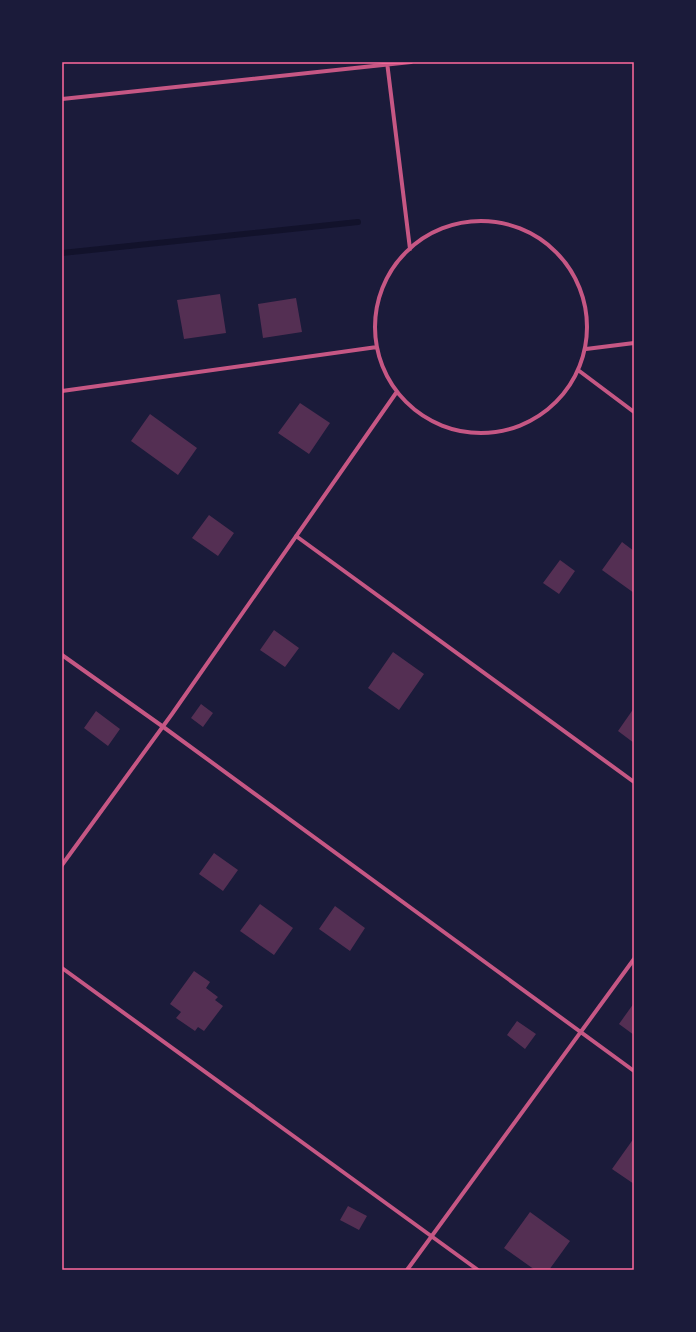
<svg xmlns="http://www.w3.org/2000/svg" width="696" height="1332" viewBox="0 0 696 1332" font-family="Lora,serif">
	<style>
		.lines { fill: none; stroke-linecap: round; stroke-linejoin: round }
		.stream { stroke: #12122b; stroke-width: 6 }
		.building { fill: #542f53 }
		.minor { stroke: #c65784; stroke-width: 4 }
		.neatline { fill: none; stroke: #ff6b9d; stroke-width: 1.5 }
	</style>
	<rect width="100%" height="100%" fill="#1b1b3a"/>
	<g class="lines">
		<path class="stream" d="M62,253L358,222"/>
	</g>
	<path class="building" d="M220,294L226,333L184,339L177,300Z
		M296,298L302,332L263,338L258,304Z
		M300,403L330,423L309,454L278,433Z
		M150,414L197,448L178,475L131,441Z
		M209,515L234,533L218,556L192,538Z
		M622,542L634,551V593L602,570Z
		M560,560L575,571L559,594L543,583Z
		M274,630L299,648L285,667L260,650Z
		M393,652L424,674L399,710L368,688Z
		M201,704L213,713L203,727L191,718Z
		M634,708V743L618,731Z
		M96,711L120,729L108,746L84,728Z
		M214,853L238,870L223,891L199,874Z
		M260,904L293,928L274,955L240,931Z
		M335,906L365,928L350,951L319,929Z
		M194,971L210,982L206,988L218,997L215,1000L223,1006L204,1031L198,1027L195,1031L176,1018L181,1012L170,1004Z
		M634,1003V1035L619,1024Z
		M517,1021L536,1034L525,1049L507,1035Z
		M634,1138V1184L612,1169Z
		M348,1206L367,1216L359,1230L340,1220Z
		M530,1212L570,1241L549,1270H535L504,1248Z"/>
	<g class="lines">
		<path class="minor" d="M387,62L410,249
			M62,99L411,62
			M375 327a106 106 0 1 1 212 0a106 106 0 1 1-212 0Z
			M586,349L634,343
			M578,370L634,412
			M62,391L377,347
			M296,536L634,782
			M62,655L162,726L634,1071
			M62,865L172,714L396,393
			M62,968L478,1270
			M407,1270L634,959"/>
	</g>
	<rect width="696" height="1332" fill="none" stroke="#1b1b3a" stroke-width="126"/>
	<rect x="63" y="63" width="570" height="1206" class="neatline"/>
</svg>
